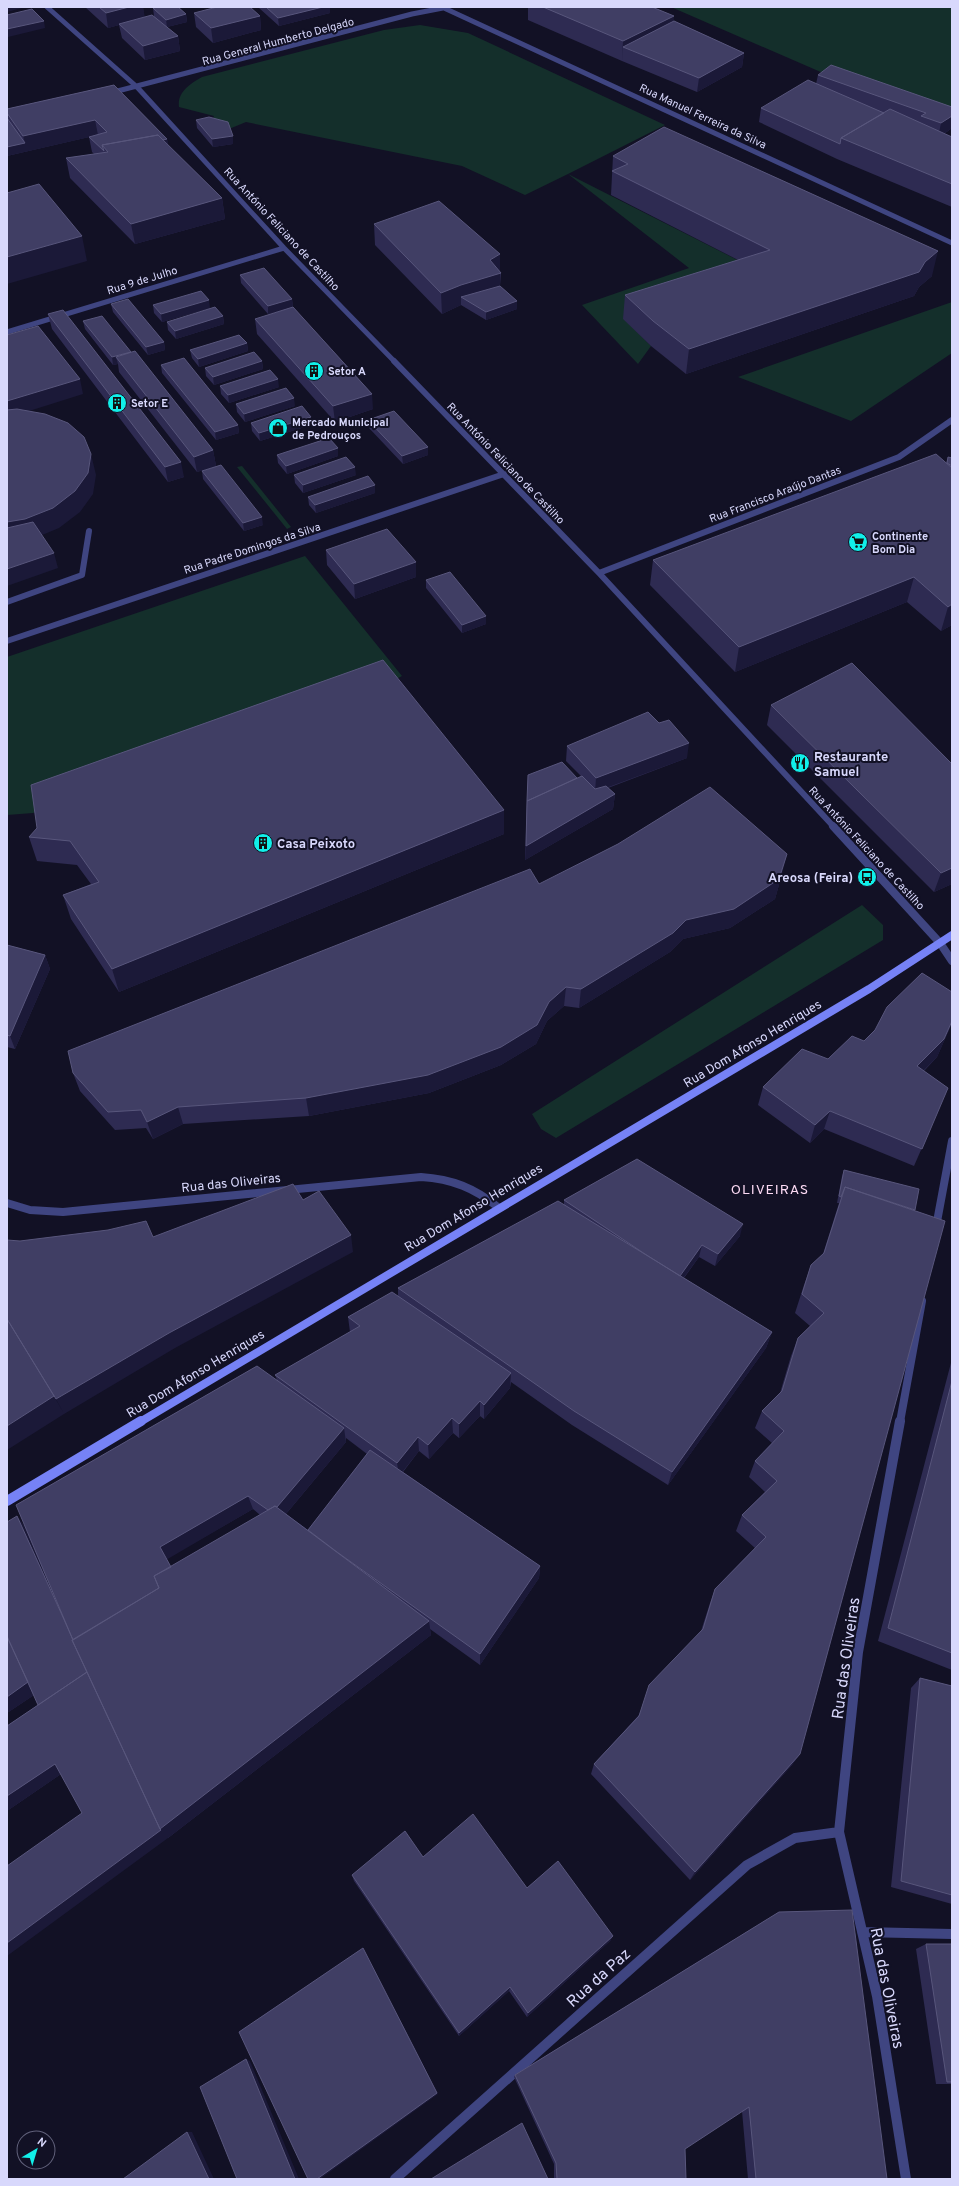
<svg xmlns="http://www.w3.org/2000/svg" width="959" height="2186" viewBox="0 0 959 2186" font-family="Overpass,sans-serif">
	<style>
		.green { fill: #142f2b }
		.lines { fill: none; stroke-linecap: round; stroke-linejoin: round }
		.lane { stroke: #3f4581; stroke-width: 6 }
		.street-far3 { stroke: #3f4581; stroke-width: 5 }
		.street-far2 { stroke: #3f4581; stroke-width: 6 }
		.street-far1 { stroke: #3f4581; stroke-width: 8 }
		.street { stroke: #3f4581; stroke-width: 10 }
		.secondary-far1 { stroke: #7682f6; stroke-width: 8 }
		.secondary { stroke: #7682f6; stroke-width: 10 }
		.wall { fill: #2e2b52; fill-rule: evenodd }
		.shaded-wall { fill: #1b1938 }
		.building { fill: #403e64; stroke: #58567c }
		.labels { text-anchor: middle; stroke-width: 4; stroke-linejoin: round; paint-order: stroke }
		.far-street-label { font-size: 11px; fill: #d8d8fc; stroke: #121125 }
		.far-poi-label { font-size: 11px; font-weight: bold; fill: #d8d8fc; stroke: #121125; text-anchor: start }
		.poi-label { font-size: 13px; font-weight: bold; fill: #d8d8fc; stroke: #121125; text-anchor: start }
		.street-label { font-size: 13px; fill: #d8d8fc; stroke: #121125 }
		.neighbourhood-label { font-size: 14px; letter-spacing: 1px; fill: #fcdaf4; stroke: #121125 }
		.near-street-label { font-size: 16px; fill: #d8d8fc; stroke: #121125 }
	</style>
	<rect width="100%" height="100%" fill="#121125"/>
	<path class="green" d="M671,7H952V129Z
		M420,25L468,33L665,125L568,174L767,275L624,319L651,346L638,364L582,305L689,268L568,174L525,195L462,166L246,122L229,129L210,125L214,116L179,107C177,92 190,84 202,77L384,30Z
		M952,302V353L851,421L738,377Z
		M242,466L291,527L287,529L237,467Z
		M305,556L402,676L385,685L33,813L7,815V657Z
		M862,905L883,925V940L556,1138L541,1129L532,1114Z"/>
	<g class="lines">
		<path class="lane" d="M7,602L82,575L89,531"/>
		<path class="street-far3" d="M47,7L137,87L284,248L395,362
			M444,8L952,243
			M110,93L412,14L448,7
			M7,332L284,248"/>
		<path class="street-far2" d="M394,361L599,573L834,827
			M599,573L899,457L952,420
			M7,641L504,474"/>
		<path class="street-far1" d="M833,826L940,943L952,961
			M7,1203L30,1210L63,1212L421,1177C452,1179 475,1188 499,1208
			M936,1227L952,1141
			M900,1422L922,1301"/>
		<path class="street" d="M900,1421L858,1652L839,1832L877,1996L906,2179
			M862,1932L952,1934
			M395,2179L747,1865L795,1838L839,1832"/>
		<path class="secondary-far1" d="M140,1422L869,989L952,935"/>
		<path class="secondary" d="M7,1501L141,1421"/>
	</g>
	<path class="wall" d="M85,7H143L144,17L154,16L153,8L186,14L187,22L167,27L178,36L180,51L145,60L122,38L119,25L108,28Z
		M259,7H330V13L279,26L259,8Z
		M528,7H652L674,21L744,53L742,67L697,92L622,61L528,20Z
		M194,13L260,16L261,30L213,43L196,27Z
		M818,75L952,107V128L944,134L952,137V207L837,159L759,122L761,108L816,84Z
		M114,85L167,139L168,146L222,198L225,219L135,244L70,178L66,158L94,154L92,152L89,137L7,156V109Z
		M196,120L233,144L213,147L197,128Z
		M613,156L932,276L919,287L914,296L686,374L651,346L623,319L625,295L738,260L611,195Z
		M374,224L500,272L501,273L500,286L517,301V309L486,320L461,305L442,314L375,245Z
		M240,275L292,299L293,307L268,314L241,283Z
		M111,304L164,342L165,350L148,355L113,312Z
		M153,305L210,308L162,322L154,313Z
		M48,314L184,477L168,482L52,329Z
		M223,316L224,324L176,339L168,330L167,322Z
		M255,319L373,409L335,422L257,334Z
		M83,321L131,352L213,450L216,466L197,472L119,372L118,364L113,365L85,329Z
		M247,343L248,351L199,367L192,358L190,350Z
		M262,361L263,369L214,385L206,376L205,368Z
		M161,365L238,425L239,433L216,440L162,373Z
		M220,386L279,387L229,403L221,394Z
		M236,404L295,406L245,422L237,412Z
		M368,420L428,455L403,464L369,428Z
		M251,423L311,425L260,441L252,431Z
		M277,455L338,456L287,474L278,463Z
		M948,457L952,458V625L941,631L907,602L735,672L650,585L653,560L946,463Z
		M202,471L263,525L244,531L203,479Z
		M294,475H356L303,493L295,483Z
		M375,493L316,513L309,505L308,497Z
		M326,550L416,577L355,599L327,565Z
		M426,580L486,624L462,633L426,588Z
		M771,705L952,884L934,892L767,725Z
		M567,746L687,758L608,788L615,794L613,809L525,860L527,801L581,776L566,761Z
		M504,810V834L119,992L71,919L63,895L91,884L77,865L37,861L29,837Z
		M782,874L775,899L730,928L683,939L670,952L579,1008L564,1006L547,1021L536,1044L501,1065L429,1093L309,1116L183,1124L153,1139L146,1128L115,1130L80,1091L73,1073L539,884Z
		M7,945L45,955L50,969L15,1049L7,1047Z
		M952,992V1023L937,1057L924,1071L948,1088L914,1166L824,1129L810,1143L758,1105L763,1087L828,1059L864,1041Z
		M844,1170L800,1754L792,1765L690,1880L591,1774L594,1764L638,1716L701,1631L710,1603L715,1589L755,1548L736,1531L742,1515L765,1492L749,1477L755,1461L772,1443L755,1428L762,1411L780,1393L791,1356L798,1338L810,1326L795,1313L804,1285L811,1265L823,1254L839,1203H837L842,1176Z
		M564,1200L740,1236L715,1266L699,1257L684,1278L772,1332L766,1348L668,1485L572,1425L511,1382L510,1388L484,1419L480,1416L459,1438L453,1433L429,1459L419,1451L403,1472L540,1566L539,1578L480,1665L430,1629L431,1635L168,1838L82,1813L61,1774L7,1811V1726L38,1705L34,1695L7,1713L24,1525L37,1554L277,1380L275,1375L350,1332L348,1317L398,1296V1288L564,1204ZM346,1438L367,1454L308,1530L286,1514L346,1442ZM253,1509L260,1515L171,1567L166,1559Z
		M952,1359V1670L878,1641Z
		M920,1678L952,1686V1904L891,1887L911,1688Z
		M423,1857L527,1888L613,1936L610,1941L527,2017L509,1991L459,2036L354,1881L352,1875Z
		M779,1912L887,2179H748L742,2111L685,2149L686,2179H554V2164L514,2077L515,2075Z
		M926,1944H952V2084H936L916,1949Z"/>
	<path class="shaded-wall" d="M7,7H25L7,12Z
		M129,7H143L145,18L108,28L106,13Z
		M323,7H330V13L279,26L278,18Z
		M186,14L187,22L167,27L166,20Z
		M260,16L261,30L213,43L211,28Z
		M674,16L673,36L623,47L622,61L623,41Z
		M44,21L45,28L8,37L7,29Z
		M178,36L180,51L145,60L143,46Z
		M744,53L742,67L697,92L699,78Z
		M952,116V128L938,138L941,123Z
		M95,120L98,135L7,156V147L25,143L23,136Z
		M233,136V144L213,147L212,139Z
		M167,139L170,154L108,152Z
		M222,198L225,219L135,244L131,224Z
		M82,236L87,261L7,284V257Z
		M938,251L932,276L919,287L914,296L686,374L689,349L925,262Z
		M500,254V294L461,297V305L442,314L441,293L490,260Z
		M292,299L293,307L268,314V306Z
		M209,300L210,308L162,322L161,314Z
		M517,301V309L486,320V312Z
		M223,316L224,324L176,339L175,331Z
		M164,342L165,350L148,355L146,347Z
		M247,343L248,351L199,367L198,359Z
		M131,352L133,360L116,357L118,364L113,365L112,357Z
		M262,361L263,369L214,385L213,377Z
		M80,379L83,394L7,418V401Z
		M278,379L279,387L229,403L228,395Z
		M372,394L373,409L335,422L333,406Z
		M294,398L295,406L245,422L244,414Z
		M311,417V425L260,441L259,433Z
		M238,425L239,433L216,440L215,432Z
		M428,447V455L403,464L402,456Z
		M338,448V456L287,474L286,466Z
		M213,450L216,466L197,472L194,457Z
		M91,454L96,475L93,494L80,512L59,528L30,540L7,544V522Z
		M181,462L184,477L168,482L165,467Z
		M355,467L356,475L303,493V485Z
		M375,485V493L316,513L315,505Z
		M262,517L263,525L244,531L243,523Z
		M54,553L58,568L7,586V569Z
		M416,562V577L355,599L354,584Z
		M914,577L907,602L735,672L739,647Z
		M952,604V625L941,631L948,607Z
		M486,616V624L462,633V625Z
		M689,743L687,758L595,792L596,778Z
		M615,794L613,809L525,860L526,846Z
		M504,810V834L119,992L112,969Z
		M787,854L782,874L775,899L730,928L683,939L670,952L579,1008L581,989L686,920Z
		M952,868V884L934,892L941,873Z
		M45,955L50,969L15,1049L10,1036Z
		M566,987L564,1006L547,1021L536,1044L501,1065L429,1093L309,1116L306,1098L549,1002Z
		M952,1021V1023L937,1057L910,1084L917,1066Z
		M178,1107L183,1124L153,1139L147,1122Z
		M830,1111L824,1129L810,1143L815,1125Z
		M743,1224L740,1236L715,1266L718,1254Z
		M351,1235L353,1252L175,1348L64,1414L56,1399L169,1333Z
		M702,1245L699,1257L676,1288L679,1277Z
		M772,1332L766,1348L668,1485L672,1472Z
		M511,1373L510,1388L484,1419V1405Z
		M54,1396L64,1414L7,1450V1426Z
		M480,1401V1416L459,1438V1424Z
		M452,1418L453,1433L429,1459L428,1445Z
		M344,1428L346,1442L280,1521L270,1512Z
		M418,1437L419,1451L399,1476L397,1463Z
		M248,1496L253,1509L166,1560L160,1547Z
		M17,1516L24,1525L77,1640L429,1621L431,1635L168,1838L7,1956V1943L160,1829Z
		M540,1566L539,1578L480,1665V1654Z
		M28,1682L37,1693L7,1713V1697Z
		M800,1754L792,1765L690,1880L695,1872Z
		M55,1764L64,1772L7,1811V1796Z
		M613,1936L610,1941L527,2017L528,2013Z
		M363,1948L438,2094L320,2179H317Z
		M510,1987L509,1991L459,2036V2033Z
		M246,2059L250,2061L299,2179H295Z
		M187,2132H192L214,2179H209Z"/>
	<path class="building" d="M99,7H129L106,13Z
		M158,7H178L186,14L166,20L153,8Z
		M217,7H250L260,16L211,28L194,13Z
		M266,7H323L278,18Z
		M543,7H652L674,16L623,41Z
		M32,9L44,21L7,29V15Z
		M152,15L178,36L143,46L119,24Z
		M674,21L744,53L699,78L623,47Z
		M831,65L952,107V116L941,123L921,116L926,113L818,75Z
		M808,80L884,113L841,138L840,144L761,108Z
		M114,85L167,139L163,140L158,135L102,145L104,151L89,137L107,132L95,120L23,136L7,113V109Z
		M890,109L952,137V184L841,138Z
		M209,117L228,122L233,136L212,139L196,120Z
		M7,118L25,143L7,147Z
		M664,127L938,251L925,262L919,272L689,349L653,321L625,295L770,250L612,171L628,164L613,156Z
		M158,135L222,198L131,224L66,158L108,152L102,145Z
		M39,184L82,236L7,257V193Z
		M439,201L500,254L490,260L501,273L461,285L441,293L374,224Z
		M264,268L292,299L268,306L240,275Z
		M500,286L517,301L486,312L461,297Z
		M201,291L209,300L161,314L153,305Z
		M128,299L164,342L146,347L111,304Z
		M215,307L223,316L175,331L167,322Z
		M293,307L372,394L333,406L255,319Z
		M63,310L181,462L165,467L48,314Z
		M102,316L131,352L112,357L83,321Z
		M38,326L80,379L7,401V335Z
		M239,335L247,343L198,359L190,350Z
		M135,351L213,450L194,457L116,357Z
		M254,352L262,361L213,377L205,368Z
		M184,358L238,425L215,432L161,365Z
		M270,370L278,379L228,395L220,386Z
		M286,388L294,398L244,414L236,404Z
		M302,406L311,417L259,433L251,423Z
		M17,409L45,414L68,423L84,437L91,454L88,473L75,491L53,508L25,519L7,522V410Z
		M394,411L428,447L402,456L368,420Z
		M329,438L338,448L286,466L277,455Z
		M936,454L952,468V604L948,607L914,577L739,647L653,560Z
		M346,457L355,467L303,485L294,475Z
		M948,457L952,458V466L947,463Z
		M221,465L262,517L243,523L202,471Z
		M368,476L375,485L315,505L308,497Z
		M33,522L54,553L7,569V528Z
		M387,529L416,562L354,584L326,550Z
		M450,572L486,616L462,625L426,580Z
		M383,660L504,810L112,969L63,895L99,882L70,841L29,837L37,828L31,785Z
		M852,663L952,764V868L941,873L771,705Z
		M648,712L659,723L669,720L689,743L596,778L567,746Z
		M562,762L577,778L527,801L528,775Z
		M582,776L595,789L606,786L615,794L526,846L527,801Z
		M710,787L787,854L779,879L734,909L686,920L673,933L581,989L566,987L549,1002L537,1025L501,1047L428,1075L306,1098L178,1107L147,1122L141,1110L108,1112L73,1073L68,1051L530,869L539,884L618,844Z
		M7,945L45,955L10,1036L7,1035Z
		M922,973L952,992V1021L944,1039L917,1066L948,1088L922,1149L830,1111L815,1125L763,1087L802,1049L828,1059L852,1036L864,1041L875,1030L887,1007Z
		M637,1159L743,1224L718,1254L702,1245L680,1276L645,1254L564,1200Z
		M844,1170L919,1189L915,1210L845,1187L841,1197L839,1196Z
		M293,1184L303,1200L319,1191L351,1235L169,1333L56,1399L7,1319V1240L20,1241L108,1230L146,1221L153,1237Z
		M845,1187L945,1221L800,1754L695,1872L594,1764L639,1716L649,1685L703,1629L715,1589L766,1537L742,1515L777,1481L755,1461L784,1431L762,1411L782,1391L798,1338L824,1313L802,1294L811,1265L824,1253Z
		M558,1201L772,1332L672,1472L574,1411L398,1288Z
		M392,1292L511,1373L484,1405L480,1401L459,1424L452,1418L428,1445L418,1437L397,1463L275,1375L360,1326L348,1317Z
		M7,1319L54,1396L7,1426Z
		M257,1366L344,1428L277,1507L275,1506L268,1510L248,1496L160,1547L171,1567L154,1576L159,1588L73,1640L16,1505Z
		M952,1381V1653L888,1628Z
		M370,1450L540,1566L480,1654L337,1552L308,1530Z
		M275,1506L429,1621L160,1829L72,1640L159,1588L154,1576Z
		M17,1516L62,1615L73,1640H72L87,1672L38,1705L7,1636V1522Z
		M7,1637L28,1682L7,1697Z
		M87,1672L160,1829L161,1830L7,1943V1866L82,1813L55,1764L7,1796V1726Z
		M920,1678L952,1686V1895L901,1881Z
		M473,1814L527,1888L558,1861L613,1936L528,2013L510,1987L459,2033L352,1875L405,1831L423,1857Z
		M852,1910L887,2179H756L749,2107L685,2149L686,2179H557L556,2163L515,2075L779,1912Z
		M926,1944H952V2082H947Z
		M363,1948L437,2093L317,2179H308L239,2032Z
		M246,2059L295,2179H237L200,2087Z
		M522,2123L548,2179H431Z
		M187,2132L209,2179H123Z"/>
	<defs>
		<symbol id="building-disc" viewBox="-11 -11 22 22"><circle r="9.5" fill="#11efe9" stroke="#121125"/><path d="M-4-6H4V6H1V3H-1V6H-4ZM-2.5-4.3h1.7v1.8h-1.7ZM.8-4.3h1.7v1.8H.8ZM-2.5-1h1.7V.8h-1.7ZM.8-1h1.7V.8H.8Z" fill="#111"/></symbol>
		<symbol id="shop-disc" viewBox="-11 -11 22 22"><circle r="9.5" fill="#11efe9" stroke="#121125"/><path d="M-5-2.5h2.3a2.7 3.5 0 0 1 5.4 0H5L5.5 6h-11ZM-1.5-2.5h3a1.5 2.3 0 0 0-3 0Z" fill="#111"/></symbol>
		<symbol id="supermarket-disc" viewBox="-11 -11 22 22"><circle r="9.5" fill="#11efe9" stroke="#121125"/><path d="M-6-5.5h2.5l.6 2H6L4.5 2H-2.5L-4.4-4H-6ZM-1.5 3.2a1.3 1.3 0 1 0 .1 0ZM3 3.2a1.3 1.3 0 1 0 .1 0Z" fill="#111"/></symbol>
		<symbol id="restaurant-disc" viewBox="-11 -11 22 22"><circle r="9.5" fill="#11efe9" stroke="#121125"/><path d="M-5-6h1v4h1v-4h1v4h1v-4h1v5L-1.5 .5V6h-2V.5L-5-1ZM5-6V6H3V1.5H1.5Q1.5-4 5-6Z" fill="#111"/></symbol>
		<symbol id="bus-disc" viewBox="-11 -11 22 22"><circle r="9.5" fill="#11efe9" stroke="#121125"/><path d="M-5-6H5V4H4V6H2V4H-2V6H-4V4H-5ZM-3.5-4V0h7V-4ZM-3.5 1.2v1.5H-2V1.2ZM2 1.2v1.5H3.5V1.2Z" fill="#111"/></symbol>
	</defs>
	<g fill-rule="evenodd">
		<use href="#building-disc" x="303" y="360" width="22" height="22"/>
		<use href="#building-disc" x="106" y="392" width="22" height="22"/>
		<use href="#shop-disc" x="267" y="417" width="22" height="22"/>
		<use href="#supermarket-disc" x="847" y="531" width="22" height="22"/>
		<use href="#restaurant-disc" x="789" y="752" width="22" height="22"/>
		<use href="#building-disc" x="252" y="832" width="22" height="22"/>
		<use href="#bus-disc" x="856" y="866" width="22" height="22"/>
	</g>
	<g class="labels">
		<g class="far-street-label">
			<text transform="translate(278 41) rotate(-15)" y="4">Rua General Humberto Delgado</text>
			<text transform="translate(703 116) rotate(25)" y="4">Rua Manuel Ferreira da Silva</text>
			<text transform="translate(282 229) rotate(47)" y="4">Rua António Feliciano de Castilho</text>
			<text transform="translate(142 280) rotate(-17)" y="4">Rua 9 de Julho</text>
			<text transform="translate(506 463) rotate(46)" y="4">Rua António Feliciano de Castilho</text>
			<text transform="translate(775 494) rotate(-21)" y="4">Rua Francisco Araújo Dantas</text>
			<text transform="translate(252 548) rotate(-18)" y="4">Rua Padre Domingos da Silva</text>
			<text transform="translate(867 848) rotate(47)" y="4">Rua António Feliciano de Castilho</text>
		</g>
		<g class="far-poi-label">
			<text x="328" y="375">Setor A</text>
			<text x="131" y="407">Setor E</text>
			<text x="292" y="426">Mercado Municipal<tspan x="292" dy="13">de Pedrouços</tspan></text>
			<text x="872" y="540">Continente<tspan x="872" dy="13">Bom Dia</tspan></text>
		</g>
		<g class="poi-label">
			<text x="814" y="761">Restaurante<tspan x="814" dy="15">Samuel</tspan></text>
			<text x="277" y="848">Casa Peixoto</text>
			<text x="853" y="882" text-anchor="end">Areosa (Feira)</text>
		</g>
		<g class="street-label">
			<text transform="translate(752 1043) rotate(-31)" y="5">Rua Dom Afonso Henriques</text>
			<text transform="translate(231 1182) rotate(-6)" y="5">Rua das Oliveiras</text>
			<text transform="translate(473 1207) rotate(-31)" y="5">Rua Dom Afonso Henriques</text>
			<text transform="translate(195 1373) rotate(-31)" y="5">Rua Dom Afonso Henriques</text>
		</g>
		<g class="neighbourhood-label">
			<text x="770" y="1194">OLIVEIRAS</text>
		</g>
		<g class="near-street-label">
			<text transform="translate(845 1658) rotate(-82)" y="6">Rua das Oliveiras</text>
			<text transform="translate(598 1977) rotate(-42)" y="6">Rua da Paz</text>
			<text transform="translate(888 1988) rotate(79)" y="6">Rua das Oliveiras</text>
		</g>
	</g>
	<rect width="959" height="2186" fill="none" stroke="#d8d8fc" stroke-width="16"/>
	<g transform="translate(36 2150) rotate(38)"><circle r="19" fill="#121125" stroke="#61617b"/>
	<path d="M0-3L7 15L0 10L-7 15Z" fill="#11efe9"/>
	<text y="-6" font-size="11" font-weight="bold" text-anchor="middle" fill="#d8d8fc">N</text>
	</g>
</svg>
